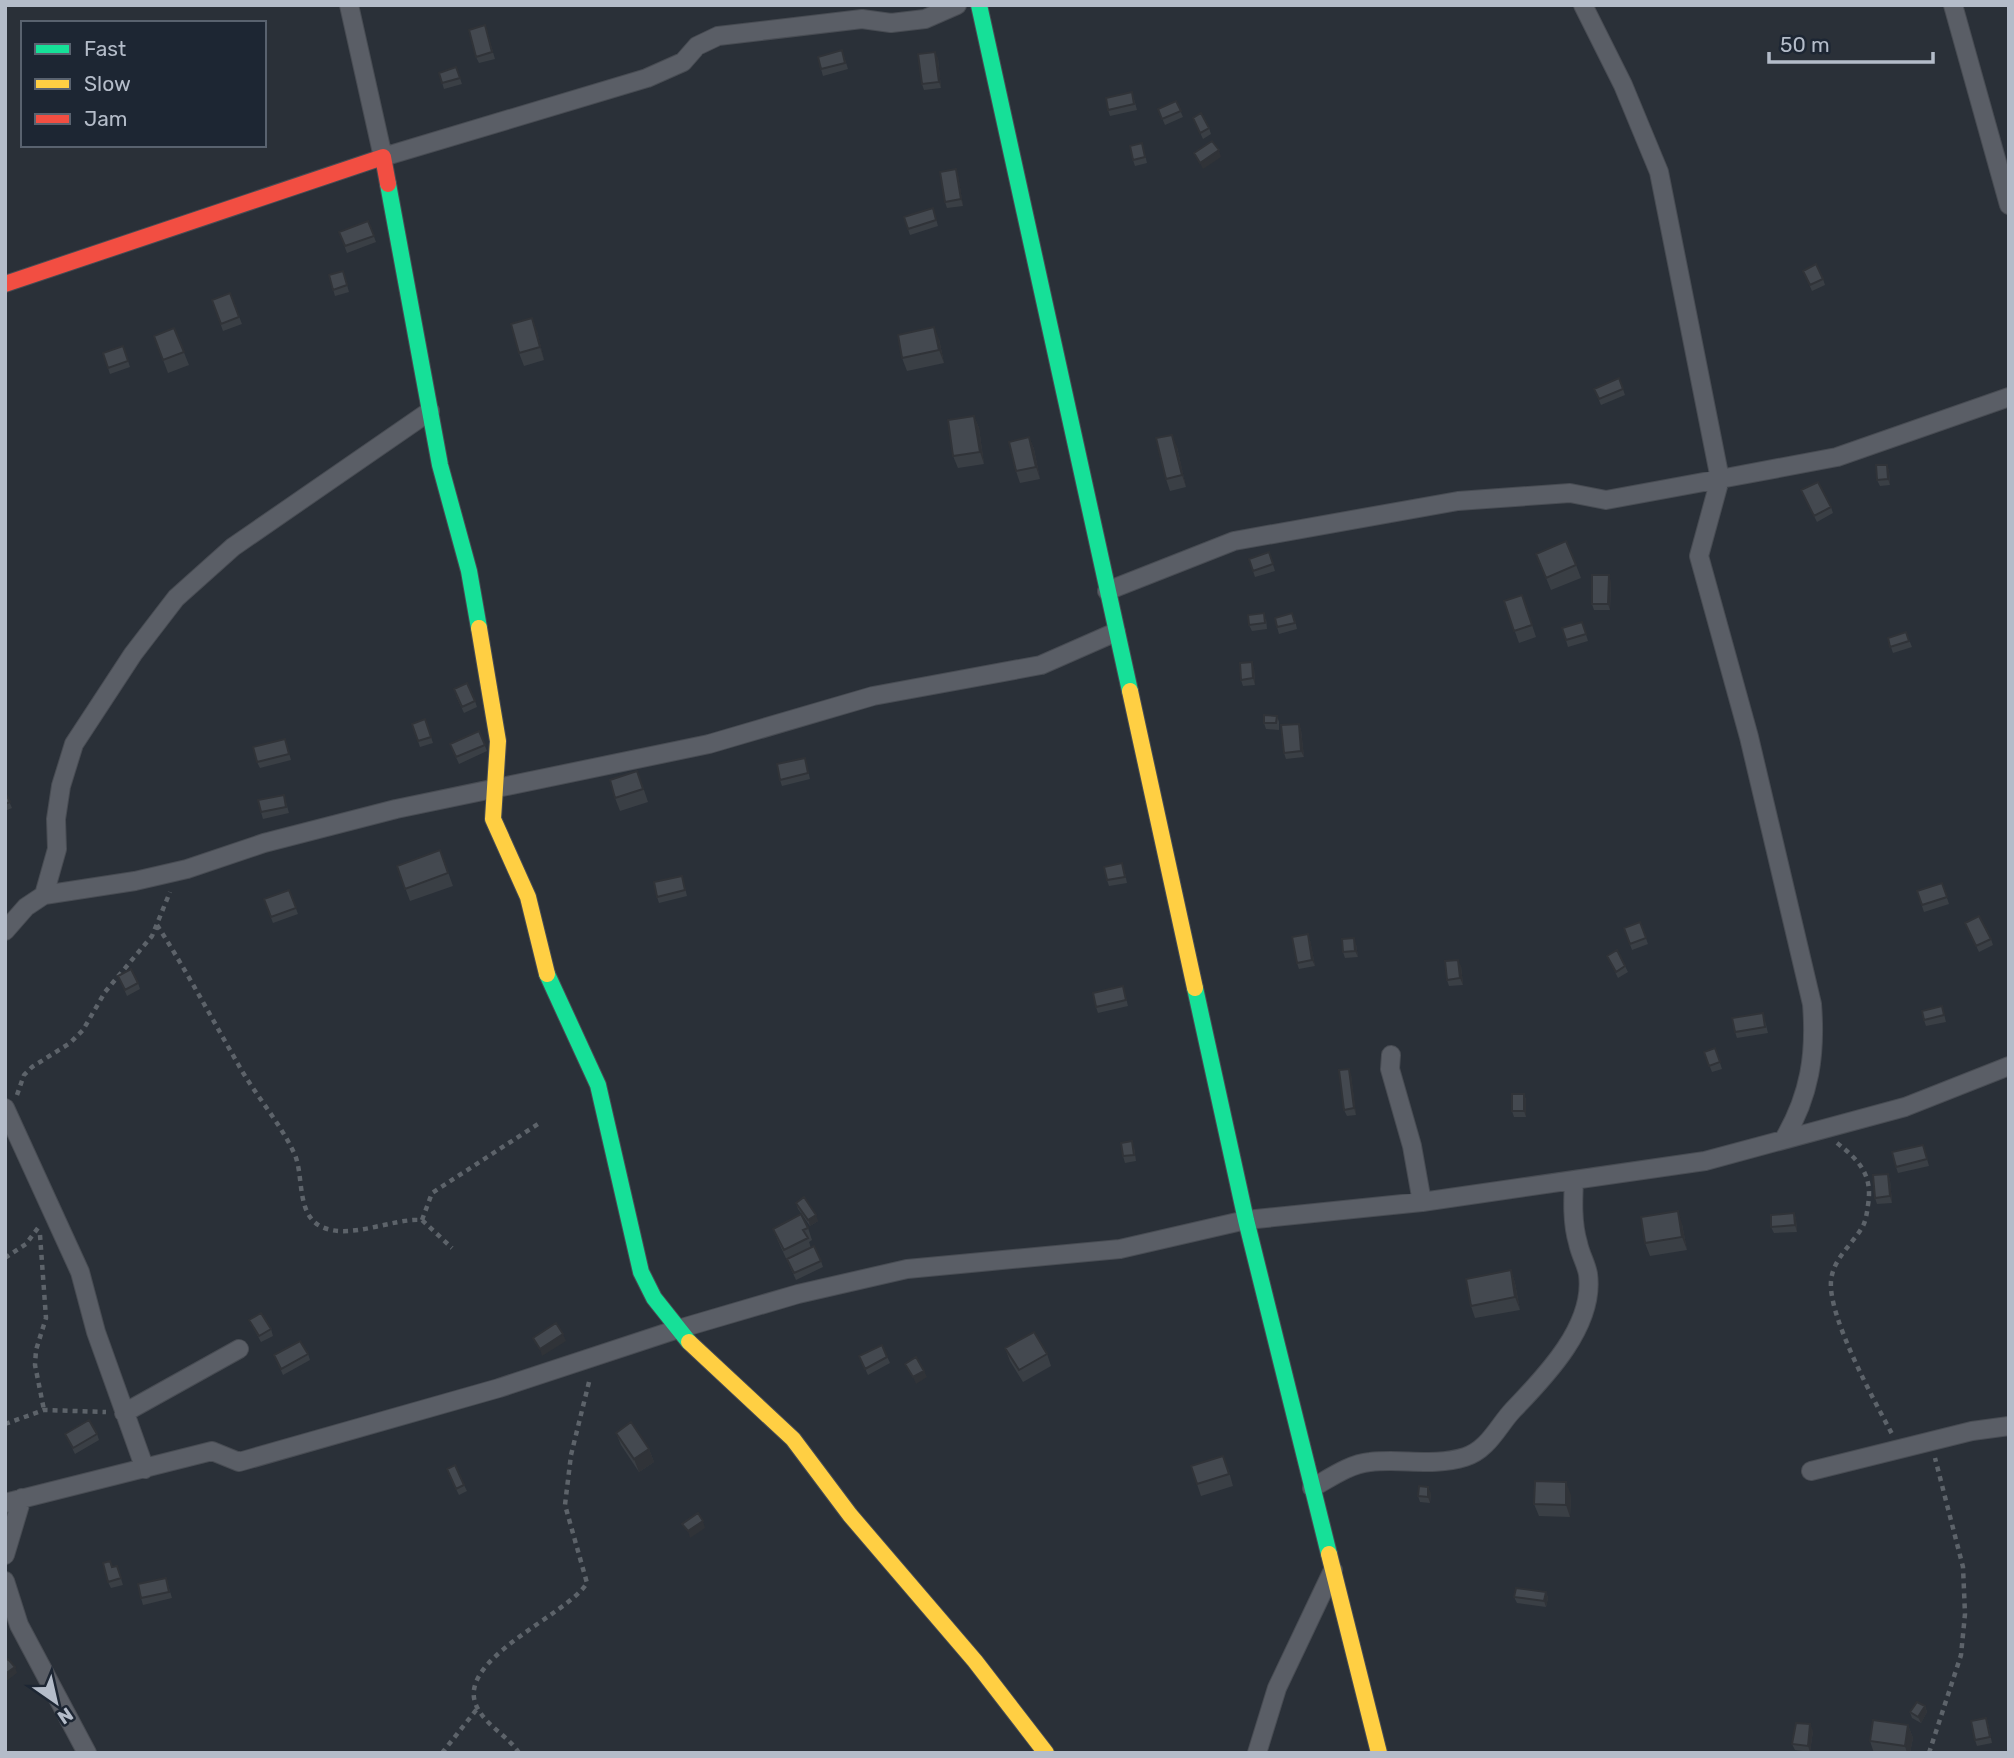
<svg xmlns="http://www.w3.org/2000/svg" width="2014" height="1758" viewBox="0 0 2014 1758" font-family="Rubik,sans-serif">
	<style>
		.lines { fill: none; stroke-linecap: round; stroke-linejoin: round }
		.street-casing { stroke: #484c53; stroke-width: 20 }
		.fast-casing { stroke: #484c53; stroke-width: 18 }
		.slow-casing { stroke: #484c53; stroke-width: 18 }
		.jam-casing { stroke: #484c53; stroke-width: 18 }
		.path { stroke: #5d636a; stroke-width: 4.5; stroke-dasharray: 5 5; stroke-linecap: butt }
		.street { stroke: #5a5e66; stroke-width: 18 }
		.fast { stroke: #16e098; stroke-width: 16 }
		.slow { stroke: #ffcf43; stroke-width: 16 }
		.jam { stroke: #f24e42; stroke-width: 16 }
		.wall { fill: #3a3f45 }
		.shaded-wall { fill: #303338 }
		.building { fill: #444950; stroke: #303338; stroke-width: 2 }
	</style>
	<rect width="100%" height="100%" fill="#2a3038"/>
	<g class="lines">
		<defs>
			<path id="street" d="M349,5L383,157L647,78L683,62L697,46L718,36L862,19L891,23L925,19L957,5
				M1583,5L1623,85L1659,172L1720,479L1699,556L1749,737L1812,1004C1816,1054 1810,1095 1784,1139
				M1953,5L2009,205
				M1107,591L1234,541L1458,501L1570,493L1606,500L1720,479L1837,457L2009,397
				M44,895L57,849L56,819L61,786L74,744L133,654L176,598L233,547L430,411
				M5,931L26,907L44,895L135,881L187,869L264,843L396,809L709,744L873,696L1041,665L1116,632
				M1391,1055L1390,1069L1412,1146L1422,1202
				M5,1108L80,1272L96,1332L145,1469
				M124,1413L239,1349
				M1811,1471L1972,1431L2009,1426
				M1312,1488C1330,1478 1349,1464 1370,1462C1401,1458 1433,1467 1465,1457C1488,1450 1498,1426 1513,1410C1546,1376 1595,1325 1588,1274C1586,1263 1580,1254 1578,1243C1572,1223 1573,1200 1574,1180
				M5,1503L212,1451L239,1462L499,1388L675,1330L798,1294L907,1269L1120,1249L1246,1220L1422,1202L1705,1161L1905,1107L2009,1066
				M5,1555L22,1498
				M5,1581L19,1625L87,1753
				M1257,1753L1277,1688L1333,1570"/>
			<path id="fast" d="M979,5L1130,691
				M388,184L440,465L469,571L479,628
				M547,974L598,1085L641,1272L654,1298L689,1342
				M1195,988L1246,1220L1329,1554"/>
			<path id="slow" d="M479,628L498,741L493,819L528,897L547,974
				M1130,691L1195,988
				M689,1342L793,1439L850,1515L975,1661L1046,1753
				M1329,1554L1379,1753"/>
			<path id="jam" d="M5,284L383,157L388,184"/>
		</defs>
		<use href="#street" class="street-casing"/>
		<use href="#fast" class="fast-casing"/>
		<use href="#slow" class="slow-casing"/>
		<use href="#jam" class="jam-casing"/>
		<path class="path" d="M157,925C186,970 211,1017 238,1064C255,1095 280,1122 295,1155C304,1177 296,1215 322,1227C350,1240 393,1218 422,1220L452,1248
			M17,1095L24,1075L32,1067L70,1043L83,1030L105,992L152,936L170,892
			M1837,1143C1859,1160 1873,1175 1868,1205C1867,1212 1866,1220 1863,1226C1853,1244 1833,1258 1831,1281C1828,1317 1874,1400 1892,1434
			M422,1220L432,1193L538,1124
			M40,1235L46,1318L36,1350L35,1365L44,1410
			M5,1258L26,1244L38,1228
			M5,1424L44,1410L106,1412
			M442,1753L477,1709
			M519,1753C508,1736 488,1727 478,1709C450,1661 567,1616 587,1583L565,1505L571,1455L590,1378
			M1929,1753L1961,1655L1965,1614L1963,1567L1935,1458"/>
		<use href="#street" class="street"/>
		<use href="#fast" class="fast"/>
		<use href="#slow" class="slow"/>
		<use href="#jam" class="jam"/>
	</g>
	<path class="wall" d="M485,25L495,59L479,63L476,57Z
		M842,50L848,69L823,76L821,69Z
		M938,58L941,88L924,90L922,84Z
		M456,67L462,84L444,89L439,73Z
		M1134,99L1137,110L1110,116L1108,110Z
		M1176,101L1183,117L1165,125L1158,109Z
		M1193,118L1209,128L1211,134L1203,139Z
		M1142,143L1147,163L1135,166L1133,160Z
		M958,175L963,206L947,208L945,202Z
		M933,208L938,226L910,235L904,217Z
		M368,221L376,242L347,253L339,232Z
		M343,271L349,292L335,296L329,275Z
		M1803,271L1823,279L1825,285L1812,291Z
		M230,293L242,324L223,331L212,300Z
		M174,328L189,365L168,373L154,336Z
		M537,331L544,360L524,366L519,353Z
		M939,339L944,363L907,371L902,358Z
		M123,346L130,367L110,374L103,353Z
		M1619,378L1625,395L1601,405L1594,389Z
		M974,416L979,428L984,464L958,468L953,456Z
		M1029,437L1034,449L1040,479L1020,483L1016,471Z
		M1177,447L1186,487L1170,491L1166,479Z
		M1887,465L1889,471L1890,485L1880,486L1877,480Z
		M1801,490L1831,507L1833,513L1817,522Z
		M1269,552L1275,571L1255,577L1249,559Z
		M1536,554L1576,565L1581,578L1551,590Z
		M1611,582L1610,610H1594L1592,604Z
		M1522,595L1536,637L1519,643L1504,601Z
		M1266,619L1267,629L1252,631L1249,625Z
		M1295,620L1297,629L1279,634L1277,627Z
		M1582,622L1588,641L1568,647L1562,628Z
		M1906,632L1912,647L1893,653L1888,638Z
		M1254,668L1255,685L1243,686L1241,680Z
		M456,696L475,701L477,707L464,713Z
		M1277,716L1279,722V730L1266,729L1264,723Z
		M425,719L433,743L420,747L412,724Z
		M1299,724L1301,730L1304,757L1286,759L1284,753Z
		M479,731L487,751L459,764L450,744Z
		M285,739L291,760L260,768L257,762Z
		M805,758L810,779L782,786L780,780Z
		M642,784L648,802L620,811L615,798Z
		M5,792L12,808L5,811Z
		M284,795L289,813L263,819L261,812Z
		M440,850L453,886L410,901L397,866Z
		M1124,869L1127,883L1109,886L1107,880Z
		M682,876L687,896L659,903L657,897Z
		M1942,883L1949,904L1924,912L1917,891Z
		M289,890L298,914L273,923L264,899Z
		M1640,922L1648,944L1632,950L1624,928Z
		M1965,923L1991,939L1993,945L1979,952Z
		M1310,940L1315,966L1299,969L1297,963Z
		M1356,944L1358,957L1345,958L1343,952Z
		M1607,956L1625,966L1628,972L1618,978Z
		M1461,966L1463,985L1449,986L1447,980Z
		M118,976L138,983L140,989L127,996Z
		M1123,986L1128,1006L1098,1013L1096,1007Z
		M1942,1006L1946,1022L1926,1026L1924,1020Z
		M1763,1013L1768,1033L1737,1038L1735,1032Z
		M1715,1048L1722,1069L1712,1072L1704,1052Z
		M1351,1075L1356,1115L1347,1116L1344,1110Z
		M1524,1094L1526,1100V1117H1514L1512,1111Z
		M1923,1145L1929,1166L1898,1173L1896,1167Z
		M1134,1147L1136,1161L1125,1163L1123,1156Z
		M1888,1174L1890,1180L1892,1203L1877,1204L1875,1198Z
		M796,1203L818,1221L810,1226L798,1209Z
		M1794,1213L1796,1219L1797,1232L1774,1233L1771,1227Z
		M1682,1224L1687,1250L1650,1256L1645,1243Z
		M808,1228L812,1240L809,1242L811,1248L821,1261L823,1267L796,1280L778,1241L773,1229Z
		M1511,1270L1515,1283L1520,1310L1475,1318L1471,1306Z
		M249,1320L271,1329L273,1336L261,1342Z
		M882,1345L890,1363L868,1375L859,1356Z
		M1005,1348L1047,1354L1051,1366L1023,1382L1010,1361Z
		M308,1354L310,1360L283,1375L274,1355Z
		M616,1433L649,1449L654,1462L639,1472L621,1445Z
		M65,1434H97L99,1440L75,1454Z
		M1191,1466L1228,1468L1233,1486L1201,1496Z
		M449,1475L464,1485L467,1491L459,1495Z
		M1431,1493L1430,1503L1420,1502L1418,1496Z
		M1571,1495L1570,1517L1539,1516L1534,1504Z
		M117,1566L123,1585L111,1588L108,1582Z
		M166,1578L172,1598L143,1605L141,1598Z
		M1546,1592L1548,1598L1546,1607L1517,1603L1514,1597Z
		M1925,1706L1927,1712L1921,1723L1912,1718L1910,1712Z
		M1988,1724L1992,1743L1977,1746L1975,1740Z
		M1908,1725L1913,1738L1910,1753H1874L1870,1741Z
		M1813,1731L1810,1752L1795,1750L1792,1744Z"/>
	<path class="shaded-wall" d="M935,52L938,58L941,88L939,82Z
		M1219,150L1221,157L1203,169L1200,163Z
		M956,169L958,175L963,206L961,199Z
		M532,318L537,331L544,360L540,347Z
		M934,327L939,339L944,363L939,350Z
		M974,416L979,428L984,464L980,452Z
		M1172,435L1177,447L1186,487L1182,475Z
		M1029,437L1034,449L1040,479L1036,467Z
		M1887,465L1889,471L1890,485L1888,479Z
		M1609,575L1611,582L1610,610L1608,604Z
		M1252,662L1254,668L1255,685L1253,678Z
		M1299,724L1301,730L1304,757L1301,751Z
		M1308,934L1310,940L1315,966L1312,960Z
		M1354,938L1356,944L1358,957L1355,951Z
		M1458,960L1461,966L1463,985L1460,978Z
		M1349,1069L1351,1075L1356,1115L1354,1108Z
		M1524,1094L1526,1100V1117L1524,1111Z
		M1888,1174L1890,1180L1892,1203L1890,1196Z
		M1678,1211L1682,1224L1687,1250L1682,1237Z
		M1794,1213L1796,1219L1797,1232L1795,1225Z
		M816,1215L818,1221L810,1226L808,1220Z
		M1511,1270L1515,1283L1520,1310L1515,1297Z
		M563,1334L566,1341L542,1356L540,1349Z
		M924,1371L927,1377L916,1384L913,1377Z
		M649,1449L654,1462L639,1472L634,1459Z
		M1566,1482L1571,1495L1570,1517L1566,1505Z
		M1428,1487L1431,1493L1430,1503L1428,1497Z
		M703,1521L705,1528L690,1538L688,1531Z
		M1546,1592L1548,1598L1546,1607L1544,1601Z
		M15,1667L17,1673L5,1682V1674Z
		M1925,1706L1927,1712L1921,1723L1918,1717Z
		M1810,1724L1813,1731L1810,1752L1808,1746Z
		M1908,1725L1913,1738L1910,1753H1907L1905,1746Z"/>
	<path class="building" d="M485,25L492,52L476,57L469,30Z
		M842,50L845,63L821,69L818,57Z
		M935,52L939,82L922,84L918,54Z
		M456,67L460,78L442,83L439,73Z
		M1132,92L1134,104L1108,110L1106,98Z
		M1176,101L1181,111L1162,119L1158,109Z
		M1201,113L1209,128L1200,133L1193,118Z
		M1212,141L1219,150L1200,163L1194,153Z
		M1142,143L1145,157L1133,160L1130,146Z
		M956,169L961,199L945,202L940,172Z
		M933,208L936,220L908,229L904,217Z
		M368,221L374,236L345,246L339,232Z
		M1816,264L1823,279L1810,285L1803,271Z
		M343,271L347,285L333,290L329,275Z
		M230,293L239,317L221,324L212,300Z
		M532,318L540,347L519,353L511,324Z
		M934,327L939,350L902,358L898,335Z
		M174,328L184,352L163,360L154,336Z
		M123,346L128,361L108,368L103,353Z
		M1619,378L1623,389L1599,399L1594,389Z
		M974,416L980,452L953,456L948,420Z
		M1172,435L1182,475L1166,479L1156,438Z
		M1029,437L1036,467L1016,471L1009,442Z
		M1876,465H1887L1888,479L1877,480Z
		M1818,482L1831,507L1814,516L1801,490Z
		M1566,541L1576,565L1546,578L1536,554Z
		M1269,552L1273,564L1253,571L1249,559Z
		M1592,575H1609L1608,604H1592Z
		M1522,595L1532,625L1514,631L1504,601Z
		M1264,613L1265,623L1249,625L1248,615Z
		M1292,613L1295,623L1277,627L1275,618Z
		M1582,622L1586,634L1566,640L1562,628Z
		M1906,632L1909,641L1890,647L1888,638Z
		M1252,662L1253,678L1241,680L1240,663Z
		M467,683L475,701L462,707L454,689Z
		M1264,715L1277,716L1276,723H1264Z
		M425,719L431,737L418,741L412,724Z
		M1299,724L1301,751L1284,753L1281,725Z
		M479,731L485,745L456,757L450,744Z
		M285,739L289,754L257,762L253,747Z
		M805,758L808,773L780,780L777,764Z
		M637,771L643,789L615,798L610,780Z
		M5,792L10,802L5,804Z
		M284,795L286,807L261,812L258,800Z
		M440,850L448,873L405,889L397,866Z
		M1122,863L1125,877L1107,880L1104,867Z
		M682,876L685,890L657,897L654,882Z
		M1942,883L1947,897L1922,905L1917,891Z
		M289,890L296,908L271,917L264,899Z
		M1979,916L1991,939L1976,946L1965,923Z
		M1640,922L1646,938L1630,944L1624,928Z
		M1308,934L1312,960L1297,963L1292,937Z
		M1354,938L1355,951L1343,952L1342,939Z
		M1617,950L1625,966L1616,972L1607,956Z
		M1458,960L1460,978L1447,980L1445,961Z
		M131,969L138,983L125,990L118,976Z
		M1123,986L1126,1000L1096,1007L1093,993Z
		M1942,1006L1944,1015L1924,1020L1922,1011Z
		M1763,1013L1765,1027L1735,1032L1732,1018Z
		M1715,1048L1720,1062L1709,1066L1704,1052Z
		M1349,1069L1354,1108L1344,1110L1339,1070Z
		M1512,1094H1524V1111H1512Z
		M1132,1141L1134,1155L1123,1156L1121,1143Z
		M1923,1145L1927,1159L1896,1167L1892,1152Z
		M1888,1174L1890,1196L1875,1198L1873,1175Z
		M804,1197L816,1215L808,1220L796,1203Z
		M1678,1211L1682,1237L1645,1243L1641,1217Z
		M1794,1213L1795,1225L1771,1227V1215Z
		M801,1214L808,1228L803,1230L808,1238L784,1250L773,1229Z
		M814,1246L821,1261L794,1273L787,1259Z
		M1511,1270L1515,1297L1471,1306L1466,1279Z
		M261,1313L271,1329L259,1336L249,1320Z
		M556,1323L563,1334L540,1349L533,1338Z
		M1034,1332L1047,1354L1019,1370L1005,1348Z
		M300,1341L308,1354L281,1369L274,1355Z
		M882,1345L887,1357L865,1369L859,1356Z
		M916,1357L924,1371L913,1377L905,1364Z
		M89,1420L97,1434L73,1448L65,1434Z
		M631,1422L649,1449L634,1459L616,1433Z
		M1223,1456L1229,1474L1197,1484L1191,1466Z
		M455,1465L464,1485L456,1489L447,1469Z
		M1535,1481L1566,1482V1505L1534,1504Z
		M1419,1486L1428,1487V1497L1418,1496Z
		M698,1513L703,1521L688,1531L682,1524Z
		M110,1561L112,1567L117,1566L121,1578L108,1582L103,1563Z
		M166,1578L169,1592L141,1598L138,1584Z
		M1516,1588L1546,1592L1544,1601L1514,1597Z
		M8,1659L15,1667L5,1674V1661Z
		M1917,1702L1925,1706L1918,1717L1910,1712Z
		M1986,1718L1990,1737L1975,1740L1971,1721Z
		M1873,1720L1908,1725L1905,1746L1870,1741Z
		M1796,1723L1810,1724L1808,1746L1792,1744Z"/>
	<rect width="2014" height="1758" fill="none" stroke="#b4bcc9" stroke-width="14"/>
	<rect x="21" y="21" width="245" height="126" fill="#1d2633" stroke="#59626f" stroke-width="2"/>
	<rect x="35" y="44" width="35" height="10" fill="#16e098" stroke="#59626f" stroke-width="2"/>
	<text x="84" y="56" font-size="21" fill="#b4bcc9">Fast</text>
	<rect x="35" y="79" width="35" height="10" fill="#ffcf43" stroke="#59626f" stroke-width="2"/>
	<text x="84" y="91" font-size="21" fill="#b4bcc9">Slow</text>
	<rect x="35" y="114" width="35" height="10" fill="#f24e42" stroke="#59626f" stroke-width="2"/>
	<text x="84" y="126" font-size="21" fill="#b4bcc9">Jam</text>
	<g transform="translate(56 1702) rotate(146)" stroke="#1d2633" stroke-width="5" paint-order="stroke">
	<path d="M0-5L12 26L0 18L-12 26Z" fill="#b4bcc9"/>
	<text y="-10" font-size="19" font-weight="bold" text-anchor="middle" fill="#b4bcc9">N</text>
	</g>
	<path d="M1769 52v10h164v-10" fill="none" stroke="#b4bcc9" stroke-width="3.5"/>
	<text x="1780" y="52" font-size="21" fill="#b4bcc9" stroke="#1d2633" stroke-width="5" paint-order="stroke">50 m</text>
</svg>
